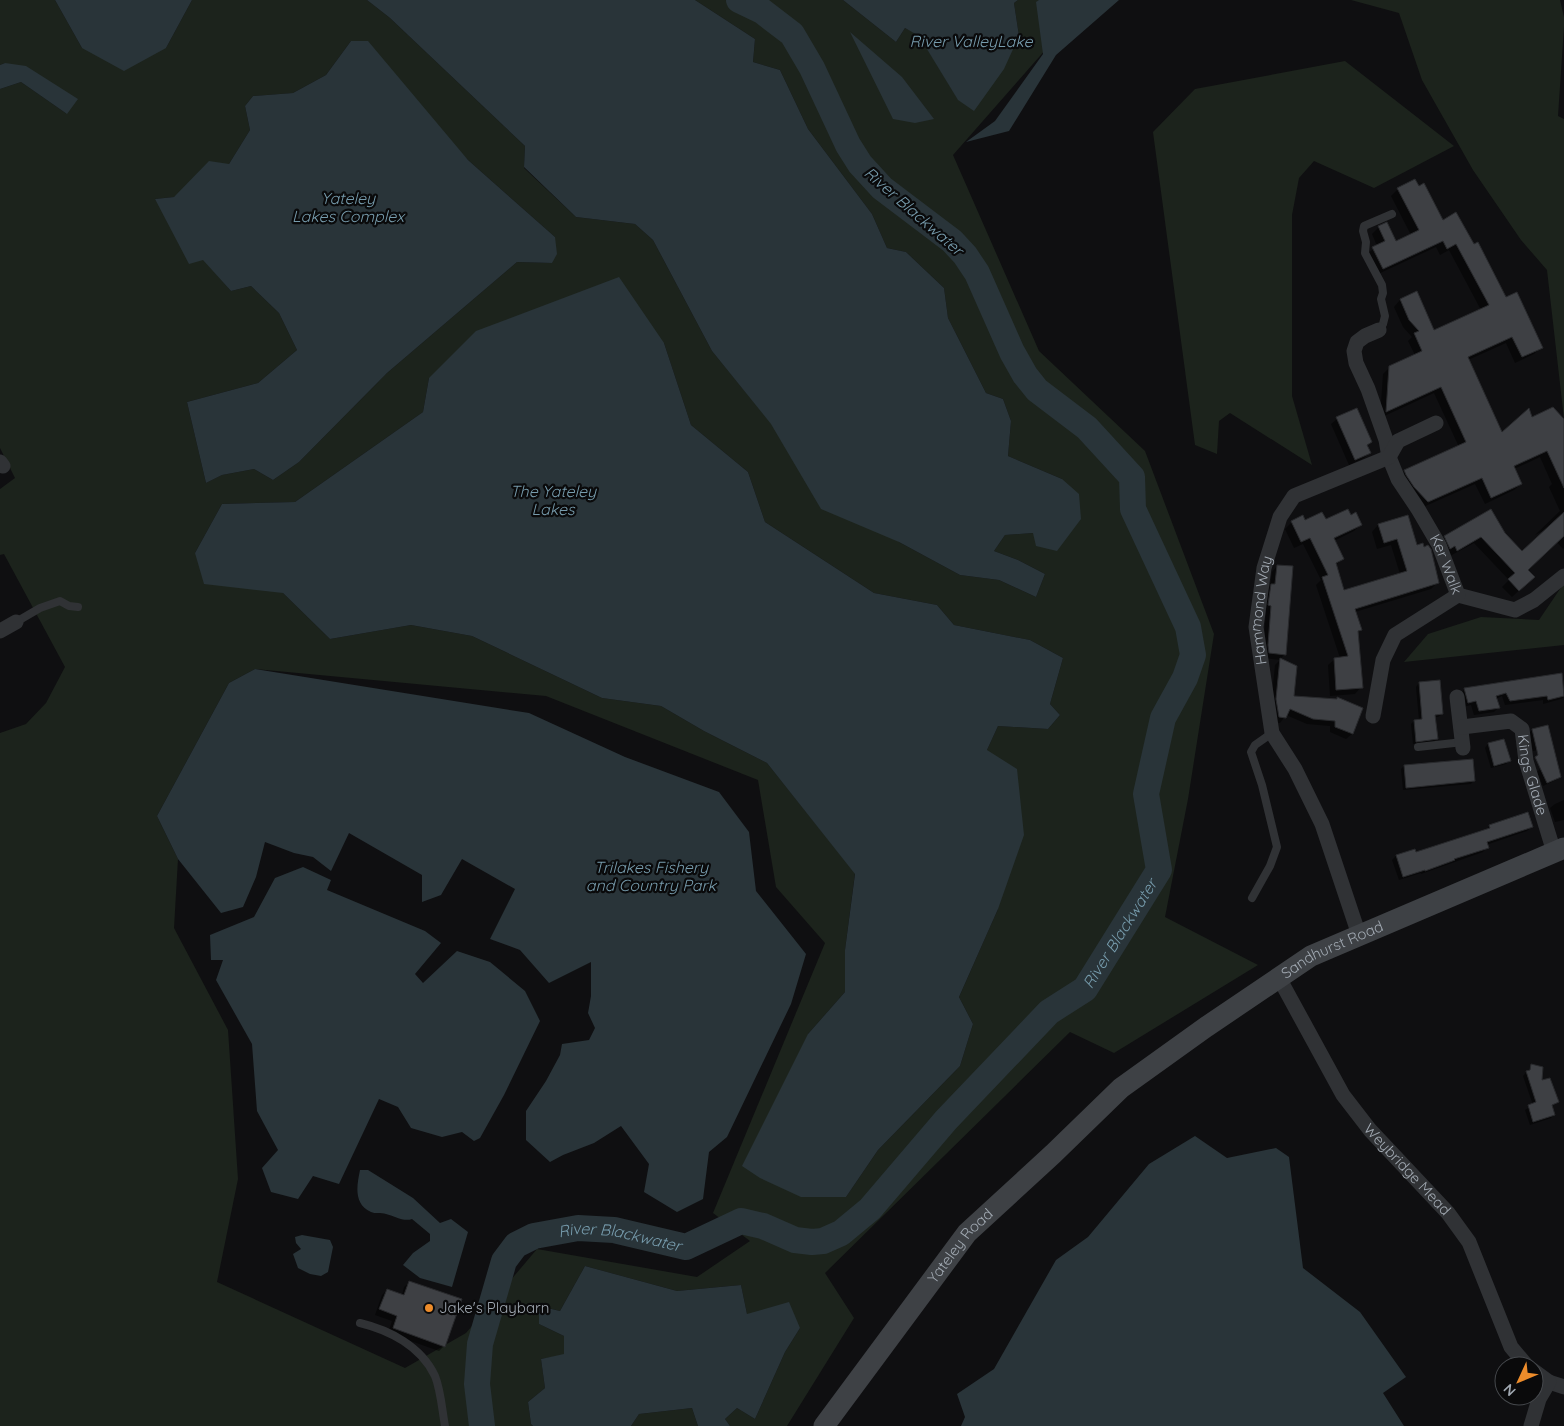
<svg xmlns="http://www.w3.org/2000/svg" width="1564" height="1426" viewBox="0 0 1564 1426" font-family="Quicksand,sans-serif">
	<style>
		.green { fill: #1c231c; fill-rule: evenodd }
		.water { fill: #293439 }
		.shadow { fill: #0007 }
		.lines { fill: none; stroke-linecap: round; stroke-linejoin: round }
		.river { stroke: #293439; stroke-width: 26 }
		.building { fill: #3e4044; stroke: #292a2d }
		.lane { stroke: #303235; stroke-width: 8 }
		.street { stroke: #303235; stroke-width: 15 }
		.secondary { stroke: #3e4145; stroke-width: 21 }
		.poi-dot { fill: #ed8c2b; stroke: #0a0a0b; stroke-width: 2 }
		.labels { text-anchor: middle; stroke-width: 4.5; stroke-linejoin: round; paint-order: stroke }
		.street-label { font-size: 15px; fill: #a0a8b1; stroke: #0a0a0b }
		.poi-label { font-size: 15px; fill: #a0a8b1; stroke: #0a0a0b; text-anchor: start }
		.water-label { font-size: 16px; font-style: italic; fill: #779cad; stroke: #0a0a0b }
	</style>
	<rect width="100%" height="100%" fill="#0f0f11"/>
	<path class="green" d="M0,0H55L82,48H166L192,0H367L390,18L525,146L524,168L576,217L635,224L653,240L712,351L771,423L899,542L960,575L999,580L1036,597L1045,574L1018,560L994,551L1005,535L1033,533L1062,479L1008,456L1011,421L1003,399L986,393L948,318L944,288L906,252L887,248L872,214L808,129L780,70L753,62L755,39L695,0H843L896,42L905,28L919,35L958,99L1019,36L1014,3L1018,0H1096L1083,7L953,155L1039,351L1145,451L1214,634L1188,799L1165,917L1258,965L1114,1053L1070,1032L825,1273L854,1318L787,1426H730L725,1419L737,1408L755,1419L785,1352L800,1328L747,1314L741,1285L677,1291L585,1266L560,1311L540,1306L539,1324L564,1336V1355L541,1359L545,1388L528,1402L531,1424L533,1426H0V733L26,724L46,703L65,667L4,554L0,555V489L15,478L0,448V89L21,82L67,114L5,63L0,65ZM351,41L468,160L555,237L552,263L517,262L387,373L299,462L273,480L254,469L222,475L206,483L187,402L258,383L297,350L279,313L251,286L231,291L203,259L155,199L174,197L229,164L250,130L245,106L253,96L293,93L326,75ZM664,343L691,425L748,472L765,522L874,593L937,605L954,625L1030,640L1063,658L1050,704L1060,715L1048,729L998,726L987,750L998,909L959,997L973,1024L960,1066L878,1150L846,1197L808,1034L845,992V950L855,873L767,763L704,731L661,706L602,698L472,636L411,625L330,639L283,593L195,553L222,504L295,502L423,412L429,378ZM255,669L546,696L758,780L776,887L825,943L713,1213L750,1241L697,1277L537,1249L466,1333L405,1368L217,1282L238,1179L228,1030L174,928L178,859L157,816L229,683Z
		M1351,0H1560L1564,17V27L1558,116L1564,119V419L1547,270L1521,240L1473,170L1422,80L1399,13Z
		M1345,61L1454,146L1374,188L1314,161L1299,178L1292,215V396L1312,465L1230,413L1219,421L1217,454L1195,445L1153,132L1195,89Z
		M1564,583V645L1404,662L1428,634L1481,617L1539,620Z
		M692,1408L698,1426H631L639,1414Z"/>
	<path class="water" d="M55,0H192L166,48L124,71L82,48Z
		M367,0H695L755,39L753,62L780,70L808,129L872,214L887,248L906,252L944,288L948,318L986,393L1003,399L1011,421L1008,456L1062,479L1079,494L1081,519L1057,551L1036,546L1033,533L1005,535L994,551L1018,560L1045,574L1036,597L999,580L960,575L899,542L821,509L771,424L712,351L653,240L635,224L576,217L524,167L525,146L390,18Z
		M843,0H1018L1014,3L1019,36L1004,69L974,111L958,100L919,36L905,28L896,42Z
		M1039,0H1119L1056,55L1009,131L966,142L995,121L1043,54L1036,2Z
		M850,32L902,77L934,119L915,123L893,119Z
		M351,41H368L468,160L555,237L557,254L552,263L517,262L387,373L299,462L273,480L254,469L222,475L206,483L187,402L258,383L297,350L279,313L251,286L231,291L203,260L189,264L155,199L174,197L209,161L229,164L250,130L245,106L253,96L293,93L326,75Z
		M5,63L26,66L78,99L67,114L21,82L0,89V65Z
		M619,277L664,343L691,425L748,472L765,522L874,593L937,605L954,625L1030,640L1063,658L1050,704L1060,715L1048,729L998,726L987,750L1017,769L1024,835L998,909L959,997L973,1024L960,1066L878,1150L846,1197H801L760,1178L742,1166L808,1034L845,992V950L855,874L767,763L704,731L661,706L602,698L472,636L411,625L330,639L283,593L204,584L195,553L222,504L295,502L423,412L429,378L476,331Z
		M255,669L529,713L625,757L719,792L749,832L756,891L806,954L791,1004L727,1137L709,1152L703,1199L677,1212L644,1192L649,1164L621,1126L594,1143L563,1155L550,1162L526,1140V1111L546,1081L560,1055L562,1044L589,1040L595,1028L588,1013L591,996V962L549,983L520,950L490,939L515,889L462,859L441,895L422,902V875L349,833L331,871L313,857L294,853L265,842L256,877L243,907L221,913L178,859L157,816L229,683Z
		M303,867L331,880L327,890L425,931L441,943L415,974L423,983L457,951L490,962L525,991L540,1021L504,1095L480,1138L474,1141L462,1132L442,1137L411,1128L398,1107L379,1099L339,1184L313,1176L298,1199L271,1192L262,1168L278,1150L257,1111L252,1044L216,980L223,960H211L210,935L254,917L275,878Z
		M1195,1136L1227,1158L1276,1148L1289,1157L1303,1268L1360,1312L1406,1377L1383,1393L1404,1426H961L965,1417L957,1394L994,1369L1056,1260L1088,1237L1149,1164Z
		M360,1170H368L413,1198L440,1223L451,1219L468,1232L452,1287L420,1278L403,1265L413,1253L430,1241V1234L412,1219C404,1222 394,1216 386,1214C381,1212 375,1214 371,1212C353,1204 357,1185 360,1170Z
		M302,1235L330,1240L333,1247L328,1272L321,1276L310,1274L298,1268L293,1254L301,1249L296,1243L295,1237Z
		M585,1266L677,1291L741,1285L747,1314L789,1302L800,1328L785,1352L755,1419L737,1408L725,1419L730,1426H698L692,1408L639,1414L631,1426H533L531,1424L528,1402L545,1388L541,1359L564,1354V1336L539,1324V1306L560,1311Z"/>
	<path class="shadow" d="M1398,189L1442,222L1506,298L1541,347L1534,354L1515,363L1506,343L1468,360L1502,434L1532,418L1564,421V548L1563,549L1557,542L1526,570L1533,577L1512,597L1502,587L1509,580L1474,543L1450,556L1438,543L1445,537L1504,534L1522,553L1545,530L1535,535L1560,511L1549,487L1552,484L1540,457L1514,469L1521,484L1514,490L1485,504L1475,484L1421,508L1398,478L1405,471L1459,447L1434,393L1380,418L1383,374L1390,367L1415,355L1408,341L1412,337L1403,327L1394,307L1400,300L1416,293L1433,331L1481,310L1449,250L1440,255L1436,247L1376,275L1366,255L1377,246L1372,234L1379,227L1396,242L1411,235L1391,196Z
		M1356,410L1371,442L1367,446L1369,453L1364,458L1349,465L1331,424L1337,419Z
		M1350,516L1360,525L1354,531L1334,541L1343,558L1336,565L1343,592L1400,574L1391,545L1377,549L1372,532L1378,525L1407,516L1416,547L1424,549L1438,582L1431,589L1355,612L1360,630L1357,633L1361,687L1355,694L1330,696L1328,665L1335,659L1340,658L1316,585L1321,580L1303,544L1294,548L1285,529L1292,522L1326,521Z
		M1277,566L1292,568L1285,654L1280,659L1296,667L1293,697L1335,700L1337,698L1361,708L1352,734L1346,739L1330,732V726L1307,724L1286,715L1280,723L1274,722L1271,705L1275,665L1280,660L1264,658L1263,651L1266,611L1264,610L1266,591L1270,587L1272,572Z
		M1561,674L1564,687V697L1561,699L1543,704V700L1505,705L1502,696L1496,699L1498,708L1494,712L1474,715L1471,705L1463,707L1460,694L1465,689Z
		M1419,683L1442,714L1438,717H1434L1436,739L1433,742L1413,744L1411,724L1414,721L1419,720L1416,687Z
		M1547,726L1548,748L1533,751L1529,733L1532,730Z
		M1488,744L1510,760L1506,764L1491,768L1485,748Z
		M1404,766L1474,780L1471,784L1403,790L1401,769Z
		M1540,769L1559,777L1556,780L1543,786L1537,772Z
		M1564,800V820L1555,822L1550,808L1555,804Z
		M1490,826L1531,827L1527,831L1486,845L1487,847L1483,852L1421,874V873L1399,880L1392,860L1396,856L1416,854L1486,830Z
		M1532,1066L1541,1082L1557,1102L1551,1106L1554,1115L1551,1118L1530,1125L1525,1110L1533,1105L1523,1076Z
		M410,1282L444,1346L439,1351L388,1333L392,1321L375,1315L382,1295L387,1290L402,1295L404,1287Z"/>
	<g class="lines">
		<path class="river" id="s1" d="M482,1426L477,1384L480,1344L504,1261L516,1245L534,1236L578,1228L614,1230L686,1247L741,1221L763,1226L795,1240L812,1242L823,1241L841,1233L870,1209L946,1120L1049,1012L1085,989L1159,870L1146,794L1163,718L1185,678L1193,655L1188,627L1133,509L1132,477L1087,428L1037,390L1025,375L1012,352L977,273L965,255L952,241L882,188L860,164L848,145L812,68L792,34L762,11L739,0"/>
	</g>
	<path class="building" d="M1415,179L1419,186L1424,183L1443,220L1456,212L1474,244L1478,242L1506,297L1517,292L1543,348L1522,357L1512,337L1468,357L1502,432L1529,408L1532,417L1553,407L1564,419V488L1547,451L1514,466L1522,484L1491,498L1482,478L1428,502L1414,487L1406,475L1404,470L1466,442L1441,387L1386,412L1389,366L1422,351L1414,333L1419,331L1409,320L1400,299L1417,291L1434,330L1489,305L1456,244L1447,249L1443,241L1383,269L1372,247L1385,241L1378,226L1387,222L1396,241L1419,230L1397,188Z
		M1357,408L1372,442L1367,445L1371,453L1355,460L1336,417Z
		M1348,509L1351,515L1356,512L1362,525L1334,538L1344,559L1336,563L1344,590L1407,571L1397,539L1384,543L1378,524L1408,515L1417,545L1423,543L1424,547L1428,545L1431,549L1439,583L1355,609L1362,630L1358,631L1363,688L1336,690L1334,658L1348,656L1322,577L1328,575L1310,538L1301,542L1291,521L1303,515L1305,520L1322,512L1326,519Z
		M1491,509L1505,533L1522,551L1564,512V536L1528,570L1535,577L1519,591L1508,579L1515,573L1481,537L1457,551L1455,546L1450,549L1444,536Z
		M1277,565L1293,566L1286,655L1269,653L1268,645L1271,606L1268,605L1271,584H1275Z
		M1280,658L1297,666L1294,696L1337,699V697L1363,708L1353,734L1335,727V721L1313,719L1290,709L1286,718L1279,717L1276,699Z
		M1562,673L1564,696L1548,700L1547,696L1510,701L1506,693L1496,696L1500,708L1479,711L1476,701L1468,703L1464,688Z
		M1440,680L1443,714L1435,715L1438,739L1416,742L1414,720L1422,719L1419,682Z
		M1548,725L1561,777L1547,783L1535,757L1538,755L1532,729Z
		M1504,739L1511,761L1494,766L1488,743Z
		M1473,759L1475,781L1406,788L1404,765Z
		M1528,812L1533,827L1487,842L1489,848L1454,859L1455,860L1425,871V870L1403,877L1396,855L1415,849L1416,852L1490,828L1489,825Z
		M1531,1064L1543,1067L1542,1080L1550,1078L1559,1102L1552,1105L1555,1115L1533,1122L1528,1105L1536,1102L1526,1071L1530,1070Z
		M409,1281L462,1299L445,1347L393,1328L397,1316L379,1309L387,1289L404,1295Z"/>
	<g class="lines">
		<path class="lane" d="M1379,330L1383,324L1385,316L1381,299L1383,293L1382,285L1365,253L1366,242L1363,231L1364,226L1392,214
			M16,622L40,608L60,601L69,606L78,607
			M1418,747L1463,742
			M1252,898L1270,866L1277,847L1262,785L1251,752L1255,745L1272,733
			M360,1323C389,1330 421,1346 435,1376C441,1391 442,1410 445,1426"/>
		<g class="street">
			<path id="s2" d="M1379,330L1365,336L1357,342L1354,351L1356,363L1368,389L1386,440L1389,457L1398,479L1418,509L1439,545L1458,595L1515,610L1534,600L1564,576"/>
			<path d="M0,462L3,466"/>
			<path d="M0,631L16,622"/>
			<path d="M1457,697L1463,748"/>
			<path d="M1373,716L1383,660L1395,635L1458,595"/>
			<path id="s3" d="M1462,727L1511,721L1522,729L1526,761L1554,852"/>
			<path id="s4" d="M1359,935L1322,824L1295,769L1272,733L1256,627L1264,568L1280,517L1294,496L1389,457L1398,441L1436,423"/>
			<path id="s5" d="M1278,976L1343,1095L1370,1130L1448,1213L1469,1242L1511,1347L1527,1366"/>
			<path d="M1549,1382L1564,1387"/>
			<path d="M1531,1426L1539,1399L1549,1382L1534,1371"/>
		</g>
		<path class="secondary" id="s6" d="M824,1426L967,1233L1053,1154L1121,1088L1206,1027L1311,956L1564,848"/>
	</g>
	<circle class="poi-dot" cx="429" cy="1308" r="5"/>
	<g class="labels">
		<g class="street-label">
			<text dy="5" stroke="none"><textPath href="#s2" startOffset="269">Ker Walk</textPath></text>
			<text dy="5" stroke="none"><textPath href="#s4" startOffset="345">Hammond Way</textPath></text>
			<text dy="5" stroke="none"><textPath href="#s3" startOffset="110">Kings Glade</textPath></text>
			<text dy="5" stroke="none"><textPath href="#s6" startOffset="705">Sandhurst Road</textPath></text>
			<text dy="5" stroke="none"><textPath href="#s5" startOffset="234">Weybridge Mead</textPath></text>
			<text dy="5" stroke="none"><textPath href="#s6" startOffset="226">Yateley Road</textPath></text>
		</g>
		<g class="poi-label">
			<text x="439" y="1313">Jake's Playbarn</text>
		</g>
		<g class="water-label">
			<text x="971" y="47">River ValleyLake</text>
			<text x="348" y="204">Yateley<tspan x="348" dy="18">Lakes Complex</tspan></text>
			<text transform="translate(914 211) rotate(41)" y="6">River Blackwater</text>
			<text x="553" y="497">The Yateley<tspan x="553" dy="18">Lakes</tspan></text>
			<text x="651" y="873">Trilakes Fishery<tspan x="651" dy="18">and Country Park</tspan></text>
			<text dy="6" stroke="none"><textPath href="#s1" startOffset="942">River Blackwater</textPath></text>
			<text dy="6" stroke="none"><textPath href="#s1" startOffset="296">River Blackwater</textPath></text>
		</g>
	</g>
	<g transform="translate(1519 1381) rotate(226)"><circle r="24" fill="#0a0a0b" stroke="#46494d"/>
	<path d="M0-4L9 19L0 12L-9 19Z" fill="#ed8c2b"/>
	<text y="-8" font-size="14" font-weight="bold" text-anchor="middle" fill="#a0a8b1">N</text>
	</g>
</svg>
